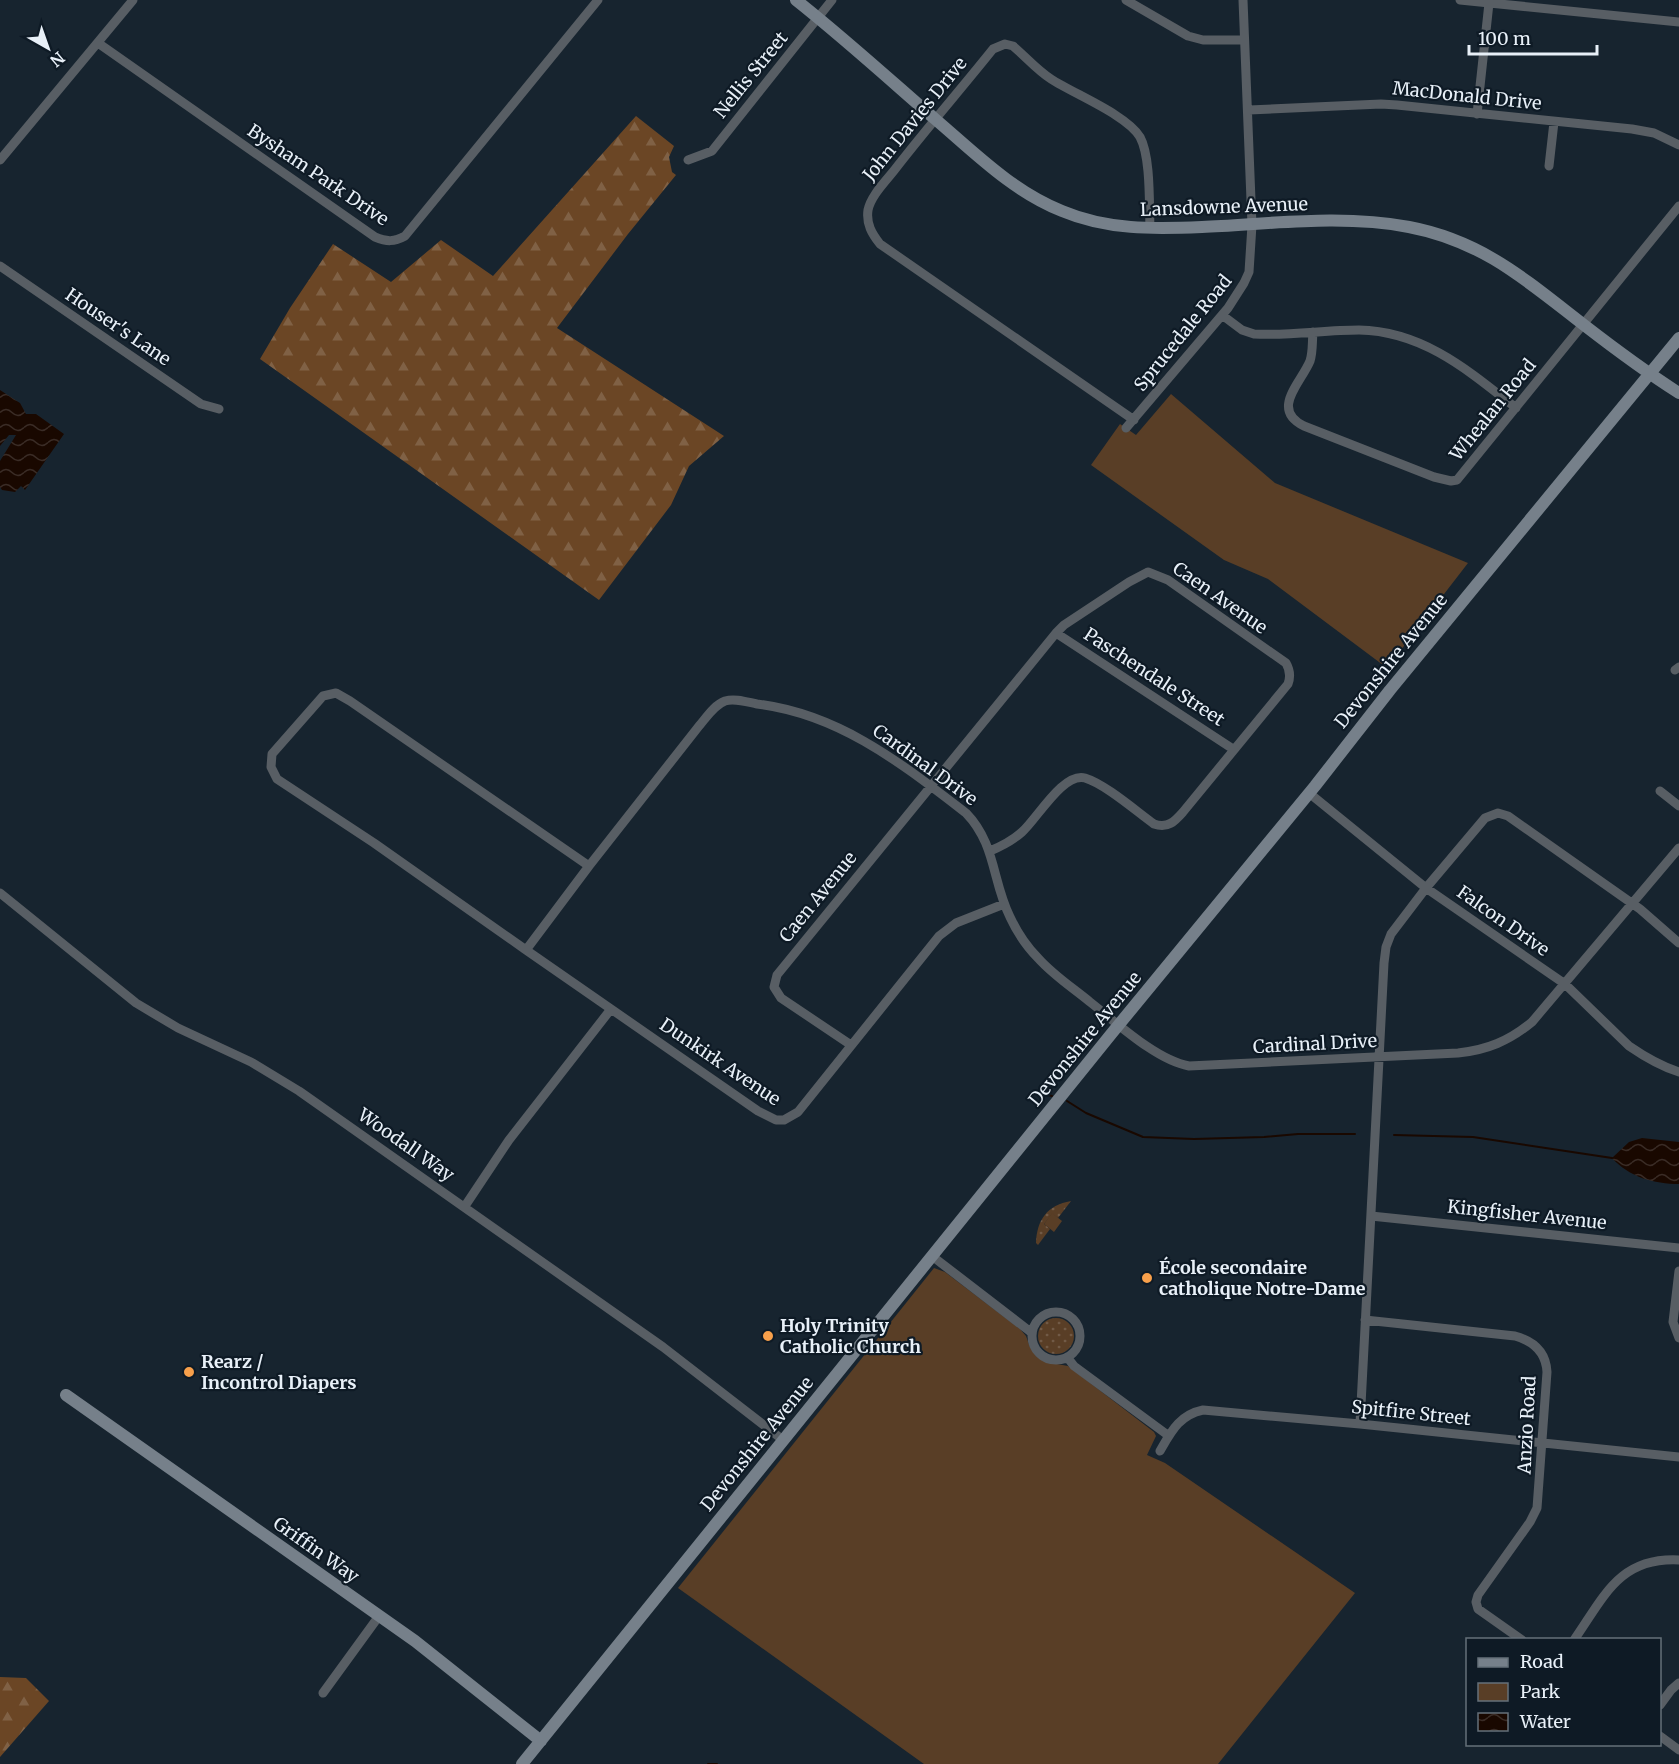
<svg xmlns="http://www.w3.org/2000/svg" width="1679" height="1764" viewBox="0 0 1679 1764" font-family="Merriweather,serif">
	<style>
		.grass { fill: url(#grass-dots) }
		.forest { fill: url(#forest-firs) }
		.park { fill: #593e26 }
		.water { fill: url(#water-waves) }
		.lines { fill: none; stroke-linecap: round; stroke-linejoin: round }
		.stream { stroke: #190800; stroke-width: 2 }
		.street { stroke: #585e64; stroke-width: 9 }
		.secondary { stroke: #76808a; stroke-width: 12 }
		.poi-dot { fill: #f8a04b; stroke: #0e1a25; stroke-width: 2 }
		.labels { text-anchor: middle; stroke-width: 4.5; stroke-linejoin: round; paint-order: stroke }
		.street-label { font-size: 18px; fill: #e8f0f8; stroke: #0e1a25 }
		.poi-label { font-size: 18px; font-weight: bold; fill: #e8f0f8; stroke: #0e1a25; text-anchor: start }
	</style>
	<defs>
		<pattern id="grass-dots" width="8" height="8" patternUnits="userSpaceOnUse" patternTransform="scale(1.5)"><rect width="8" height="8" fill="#593e26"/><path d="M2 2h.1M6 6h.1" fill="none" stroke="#715a46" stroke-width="1.8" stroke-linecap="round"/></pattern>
		<pattern id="forest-firs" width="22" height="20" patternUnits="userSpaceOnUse" patternTransform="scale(1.5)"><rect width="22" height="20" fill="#6b4625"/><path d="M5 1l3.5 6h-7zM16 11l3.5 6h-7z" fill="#806145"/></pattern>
		<pattern id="water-waves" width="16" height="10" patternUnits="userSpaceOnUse" patternTransform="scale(1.5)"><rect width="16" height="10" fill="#190800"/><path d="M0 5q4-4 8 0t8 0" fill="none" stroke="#3a2c26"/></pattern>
	</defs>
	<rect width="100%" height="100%" fill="#17242f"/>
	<path class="grass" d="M1071,1201L1058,1218L1052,1214L1044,1224L1050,1229L1038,1245L1036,1243C1037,1220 1047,1205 1071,1201Z
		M1038 1336a18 18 0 1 1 36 0a18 18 0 1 1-36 0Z"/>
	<path class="forest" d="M636,116L674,146L669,157L672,172L676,175L628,234L557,328L724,436L689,466L671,505L599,600L260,359L290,308L333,244L391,282L441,240L493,276Z
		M0,1677L26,1678L49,1701L0,1757Z"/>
	<path class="park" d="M1171,394L1275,483L1468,563L1387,668L1268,579L1224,560L1091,465L1120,424L1136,435Z
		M1052,1213L1062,1221L1054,1232L1044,1224Z
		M934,1268L945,1272L1020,1329L1026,1336L1030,1347L1036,1356L1046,1362L1068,1366L1154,1432L1156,1436L1147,1455L1165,1463L1355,1593L1218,1764H924L678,1588Z"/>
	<path class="water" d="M0,390L20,403L26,414H36L64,434L25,490L21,486L15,492L2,490L0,487V461L16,435H9L0,446Z
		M1642,1138L1679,1142V1184C1654,1184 1629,1177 1612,1158L1629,1142Z"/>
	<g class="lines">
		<path class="stream" d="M1034,1091L1052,1096
			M1067,1101L1086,1113L1143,1137L1194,1139L1264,1137L1298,1134H1355
			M1394,1135L1473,1137L1612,1158
			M708,1764H717"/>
		<path class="street" d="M1126,0L1188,36L1203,40H1244
			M1460,0L1679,22
			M98,43L375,237C387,242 394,242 405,236L598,0
			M1249,110L1381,104L1397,105L1632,129L1654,133L1679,145
			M1477,114L1489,3
			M0,160L133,0
			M688,160L712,151L832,0
			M1549,166L1554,122
			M0,266L201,404L219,409
			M1222,315L1242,330L1254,334C1289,336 1324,330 1359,330C1423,331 1469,371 1516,408
			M1313,332C1312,342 1313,352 1310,361C1301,383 1270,409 1304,426L1434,477L1451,481L1457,480L1679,206
			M1134,420L880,244C872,234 866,224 868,210C871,195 887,180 896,168C927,128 961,89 993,49L1005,44L1013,46C1026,57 1037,70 1051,79C1074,94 1127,115 1140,137C1151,157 1149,205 1150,228
			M1126,428L1228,308L1244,283L1249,272L1252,225L1243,0
			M1056,633L1233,749
			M1675,670L1679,667
			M1660,791L1679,806
			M1309,793L1426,888L1565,984L1629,1046C1645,1057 1660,1066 1679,1072
			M0,893L136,1003L178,1028L251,1062L299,1091L663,1347L783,1440
			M1004,904L956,923L939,936L798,1112L784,1120H776L758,1111L526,950L589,866L699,726C706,718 714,705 725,701C735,698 747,702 757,704C840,714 902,764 966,813C996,844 992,881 1010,917C1017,932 1026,946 1038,958C1053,975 1073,988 1090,1002C1117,1023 1156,1060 1189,1066L1458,1053C1487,1050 1509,1041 1532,1022L1679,848
			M526,950L374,843L277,779L271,767L272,754L323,696L336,693L350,701L589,866
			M851,1045L781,998L774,987L777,975L1056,633L1064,625L1129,582L1148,572L1168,580L1286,663C1290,670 1291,676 1288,684L1183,812C1175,821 1168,829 1154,824C1136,811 1105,784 1085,778C1063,772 1037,819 1022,832C1012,841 1002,846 990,851
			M465,1206L509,1140L611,1009
			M1371,1216L1679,1248
			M932,1256L1032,1333
			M1679,1271L1673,1322L1679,1338
			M1032 1336a24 24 0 1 1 48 0a24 24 0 1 1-48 0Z
			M1365,1320L1515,1336C1533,1341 1546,1352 1547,1372L1537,1508L1530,1522L1478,1595L1476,1602L1478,1609L1522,1640
			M1067,1357L1074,1366L1169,1436
			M1360,1424L1384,963L1386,947L1391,934L1426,888L1485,818L1498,813L1508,816L1640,909L1679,943
			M1160,1451C1171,1432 1179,1415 1203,1410L1360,1424L1679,1457
			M1574,1640C1604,1597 1619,1557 1679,1560
			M323,1693L379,1616
			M1660,1705L1671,1690L1679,1683
			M1660,1736L1679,1750"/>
		<path class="secondary" d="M796,0C844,38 889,79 935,119C975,153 1012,191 1062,211C1107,230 1153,229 1202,227C1270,224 1342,214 1409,227C1483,241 1527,281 1584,325C1615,349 1646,372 1679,393
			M66,1395L415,1641L541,1741
			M522,1764L1112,1033L1315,786L1390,690L1679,338"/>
	</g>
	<g class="poi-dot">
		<circle cx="1147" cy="1278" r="6"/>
		<circle cx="768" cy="1336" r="6"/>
		<circle cx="189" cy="1372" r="6"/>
	</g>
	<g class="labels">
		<g class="street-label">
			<text transform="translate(751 75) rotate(-51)" y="6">Nellis Street</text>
			<text transform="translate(1467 96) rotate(6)" y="6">MacDonald Drive</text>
			<text transform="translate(915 119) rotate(-51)" y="6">John Davies Drive</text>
			<text transform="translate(318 175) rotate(34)" y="6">Bysham Park Drive</text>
			<text transform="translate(1224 207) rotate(-2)" y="6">Lansdowne Avenue</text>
			<text transform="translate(118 327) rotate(34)" y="6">Houser's Lane</text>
			<text transform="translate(1183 333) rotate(-51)" y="6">Sprucedale Road</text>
			<text transform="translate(1493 410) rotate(-51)" y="6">Whealan Road</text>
			<text transform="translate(1220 598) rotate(35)" y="6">Caen Avenue</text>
			<text transform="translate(1391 661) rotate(-51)" y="6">Devonshire Avenue</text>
			<text transform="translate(1154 677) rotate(33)" y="6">Paschendale Street</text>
			<text transform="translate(925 765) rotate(36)" y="6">Cardinal Drive</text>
			<text transform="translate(818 897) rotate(-51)" y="6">Caen Avenue</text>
			<text transform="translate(1503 921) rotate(35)" y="6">Falcon Drive</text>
			<text transform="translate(1085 1039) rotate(-51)" y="6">Devonshire Avenue</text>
			<text transform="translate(1315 1044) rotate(-3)" y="6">Cardinal Drive</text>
			<text transform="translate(720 1062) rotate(34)" y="6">Dunkirk Avenue</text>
			<text transform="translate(406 1145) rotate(35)" y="6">Woodall Way</text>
			<text transform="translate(1527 1215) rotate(6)" y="6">Kingfisher Avenue</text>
			<text transform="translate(1411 1413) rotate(6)" y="6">Spitfire Street</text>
			<text transform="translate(1527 1425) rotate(-87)" y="6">Anzio Road</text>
			<text transform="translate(757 1444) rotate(-51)" y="6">Devonshire Avenue</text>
			<text transform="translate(316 1550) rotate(35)" y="6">Griffin Way</text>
		</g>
		<g class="poi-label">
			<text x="1159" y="1274">École secondaire<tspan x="1159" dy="21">catholique Notre-Dame</tspan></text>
			<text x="780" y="1332">Holy Trinity<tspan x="780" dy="21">Catholic Church</tspan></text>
			<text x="201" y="1368">Rearz /<tspan x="201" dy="21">Incontrol Diapers</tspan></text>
		</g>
	</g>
	<rect x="1466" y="1638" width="195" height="108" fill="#0e1a25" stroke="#657079" stroke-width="1.5"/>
	<rect x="1478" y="1658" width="30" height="9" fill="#76808a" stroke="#657079" stroke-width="1.5"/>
	<text x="1520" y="1668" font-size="18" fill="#e8f0f8">Road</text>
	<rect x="1478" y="1683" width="30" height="18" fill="#593e26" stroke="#657079" stroke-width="1.5"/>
	<text x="1520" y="1698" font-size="18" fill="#e8f0f8">Park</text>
	<rect x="1478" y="1713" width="30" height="18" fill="url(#water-waves)" stroke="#657079" stroke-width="1.5"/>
	<text x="1520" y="1728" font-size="18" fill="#e8f0f8">Water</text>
	<g transform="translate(48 48) rotate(140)" stroke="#0e1a25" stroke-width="4.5" paint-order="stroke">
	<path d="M0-4.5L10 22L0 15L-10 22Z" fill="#e8f0f8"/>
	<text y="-9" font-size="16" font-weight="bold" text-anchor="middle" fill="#e8f0f8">N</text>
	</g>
	<path d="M1469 45v9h128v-9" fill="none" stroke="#e8f0f8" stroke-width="3"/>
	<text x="1478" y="45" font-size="18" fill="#e8f0f8" stroke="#0e1a25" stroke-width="4.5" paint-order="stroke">100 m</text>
</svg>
